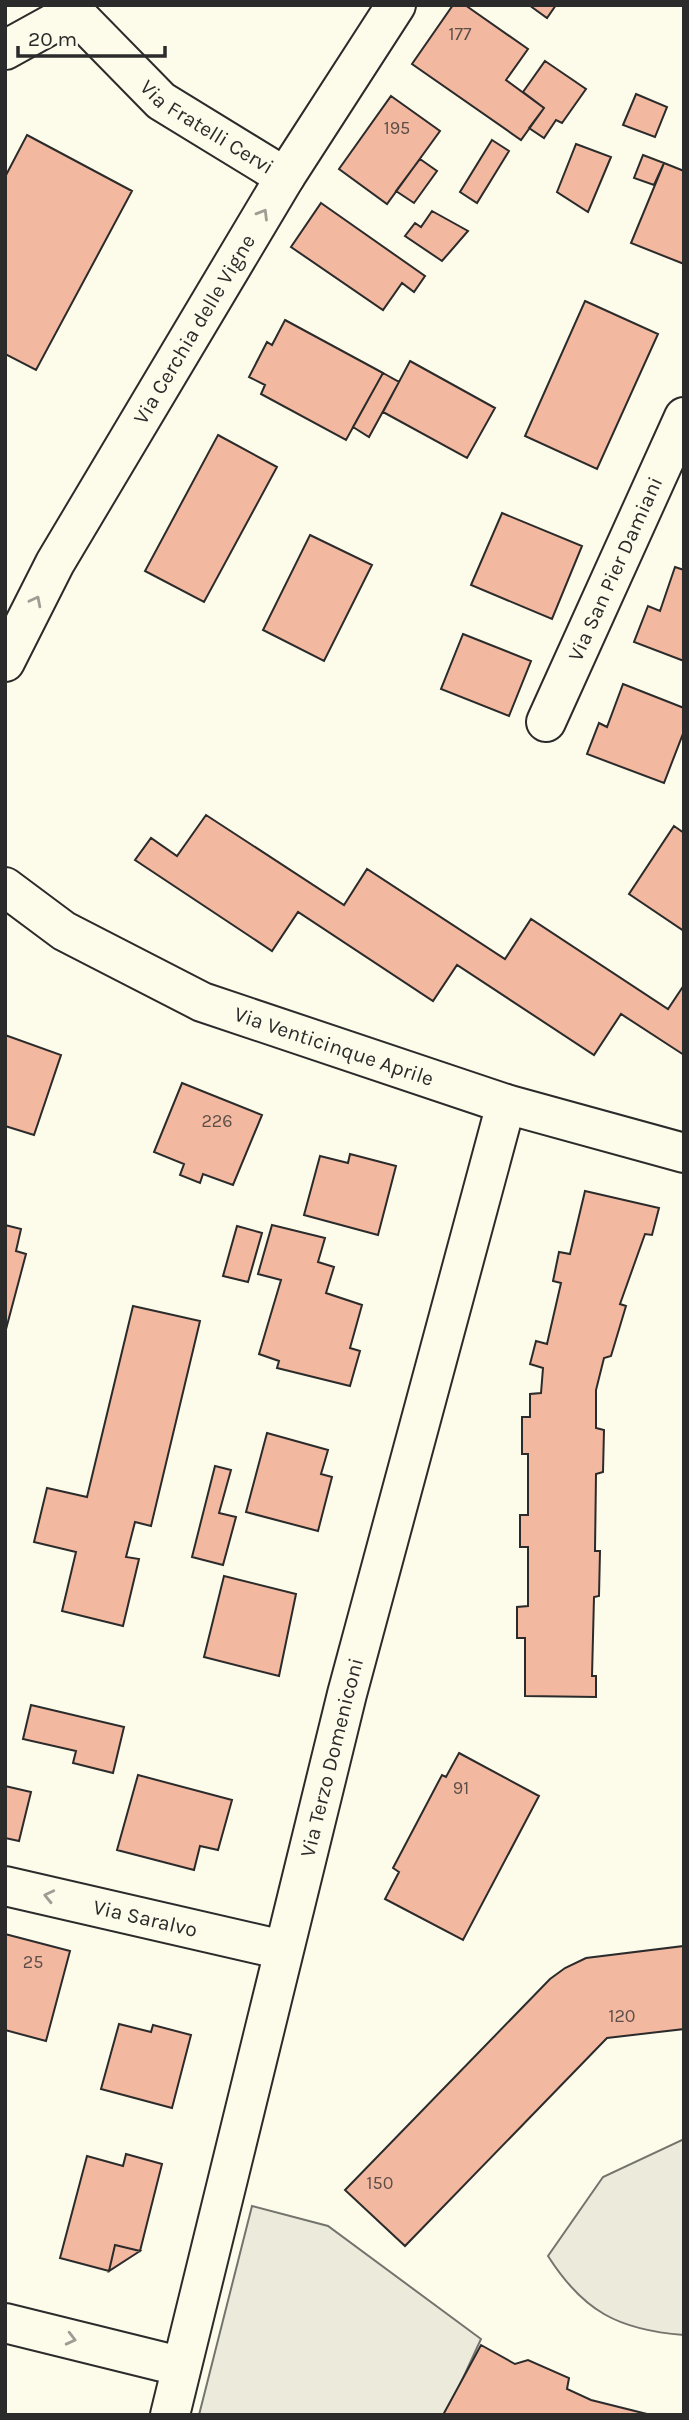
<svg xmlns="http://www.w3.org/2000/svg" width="689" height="2420" viewBox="0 0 689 2420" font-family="Karla,sans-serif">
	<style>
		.green { fill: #ecebdb; stroke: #74746e; stroke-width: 2 }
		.building { fill: #f2b8a0; stroke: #2b2b2b; stroke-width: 2 }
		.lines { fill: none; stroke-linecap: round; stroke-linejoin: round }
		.street-casing { stroke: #2b2b2b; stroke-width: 42 }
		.street { stroke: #fdfbea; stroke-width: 38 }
		.oneway { stroke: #9e9d94 }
		.labels { text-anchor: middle; stroke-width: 5; stroke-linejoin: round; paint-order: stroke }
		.number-label { font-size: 18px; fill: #5d4e48 }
		.street-label { font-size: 21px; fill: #2b2b2b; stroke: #fdfbea }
	</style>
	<rect width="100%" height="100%" fill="#fdfbea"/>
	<path class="green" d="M684,2139V2335C618,2330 583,2311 548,2256L603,2177Z
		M252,2206L328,2226L481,2339L446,2415H199Z"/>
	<path class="building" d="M453,5H465L528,49L506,80L544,108L521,140L412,64Z
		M529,5H556L547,18Z
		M545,61L586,89L562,123L556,120L544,138L529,128L544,108L523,92Z
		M636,94L667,107L655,137L623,125Z
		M391,96L440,131L387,204L339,169Z
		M27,135L132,191L36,370L5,354V177Z
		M492,140L509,151L477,203L460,192Z
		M576,144L611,157L588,212L557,192Z
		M643,155L664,163L654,185L634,178Z
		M420,159L437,171L414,203L396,191Z
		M664,163L684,171V264L631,243Z
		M321,203L425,276L414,292L402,283L383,310L291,247Z
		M432,211L468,231L442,261L405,236L415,223L421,227Z
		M585,301L658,334L597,469L525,436Z
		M285,320L383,373L346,440L261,394L265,385L249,377L267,342L272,345Z
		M410,361L495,408L467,458L383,412Z
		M383,373L399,382L369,437L353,427Z
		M218,435L277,467L204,602L145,571Z
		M502,513L582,546L552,619L471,585Z
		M310,535L372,565L324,661L263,630Z
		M675,567L684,570V661L634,642L648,606L660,611Z
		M463,634L531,661L509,716L441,689Z
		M623,684L684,708V731L664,783L587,754L599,723L607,727Z
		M206,815L344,905L367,869L505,959L531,919L668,1009L684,985V1055L621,1014L594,1055L457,965L433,1001L298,912L272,951L135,860L151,838L177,856Z
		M674,826L684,833V931L629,894Z
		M5,1035L61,1055L34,1135L5,1126Z
		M182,1083L262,1115L233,1185L203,1174L200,1183L180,1175L184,1164L154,1152Z
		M350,1154L396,1166L378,1235L304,1215L320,1156L348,1163Z
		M585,1191L659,1208L652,1235L645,1234L620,1304L626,1306L611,1356L604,1358L596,1390V1428L604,1430L603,1472L596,1474L595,1551H600L599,1596L594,1597L592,1676H596V1697L525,1696V1638H517V1607L528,1606V1547H520V1515H528V1454H522V1417H530V1394L541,1393L543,1368L530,1364L536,1341L547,1344L561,1283L553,1281L559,1252L570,1254Z
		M5,1225L21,1229L16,1251L26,1254L5,1333Z
		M272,1225L325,1238L318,1262L334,1267L326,1293L362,1305L350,1348L360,1351L350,1386L277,1368L279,1361L259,1354L281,1280L258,1274Z
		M237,1226L262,1233L248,1282L223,1276Z
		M133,1306L200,1321L151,1526L135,1522L126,1557L139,1559L123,1626L62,1611L76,1552L34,1542L47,1488L87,1497Z
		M267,1433L328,1450L321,1474L332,1477L318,1531L246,1512Z
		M215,1466L231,1470L219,1513L236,1517L223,1565L192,1557Z
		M224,1576L296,1594L279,1676L204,1657Z
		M31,1705L124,1727L113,1773L73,1763L76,1751L23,1739Z
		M459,1753L539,1796L463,1940L385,1899L399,1872L393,1868L442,1775L446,1777Z
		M138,1775L232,1800L218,1850L200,1846L194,1870L117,1850Z
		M5,1786L31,1792L19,1841L5,1838Z
		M5,1934L70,1951L46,2041L5,2030Z
		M684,1946V2029L607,2038L405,2246L345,2190L550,1979L565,1968L586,1958Z
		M119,2024L151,2032L153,2025L191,2035L172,2108L101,2089Z
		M126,2154L162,2164L140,2251L115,2245L109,2271L60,2258L87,2156L123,2166Z
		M115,2245L140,2251L109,2271Z
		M481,2345L515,2364L528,2360L569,2378L567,2389L591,2400L651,2415H443Z"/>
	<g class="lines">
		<defs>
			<g id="street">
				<path id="s1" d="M67,5L161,101L285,177"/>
				<path d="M5,50L72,13"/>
				<path id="s2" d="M5,662L55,563L285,177L396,5"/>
				<path id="s3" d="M546,722L684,417"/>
				<path id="s4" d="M5,887L64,931L202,1002L506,1104L684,1153"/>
				<path id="s5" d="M5,1886L283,1950"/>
				<path d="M5,2323L179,2366"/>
				<path id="s6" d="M170,2415L347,1694L506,1104"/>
			</g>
		</defs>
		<use href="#street" class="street-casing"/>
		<use href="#street" class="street"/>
	</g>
	<defs><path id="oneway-chevron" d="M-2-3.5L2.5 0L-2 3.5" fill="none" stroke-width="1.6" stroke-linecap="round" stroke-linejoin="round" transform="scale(1.75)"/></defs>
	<g class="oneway">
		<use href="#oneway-chevron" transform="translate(263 214) rotate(-59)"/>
		<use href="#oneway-chevron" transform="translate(36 601) rotate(-63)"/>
		<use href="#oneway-chevron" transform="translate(49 1896) rotate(-167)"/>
		<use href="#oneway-chevron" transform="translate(71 2339) rotate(14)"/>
	</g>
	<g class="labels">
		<g class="number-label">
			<text x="460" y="40">177</text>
			<text x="397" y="134">195</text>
			<text x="217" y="1127">226</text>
			<text x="461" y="1794">91</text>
			<text x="33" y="1968">25</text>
			<text x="622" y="2022">120</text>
			<text x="380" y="2189">150</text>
		</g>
		<g class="street-label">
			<text dy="7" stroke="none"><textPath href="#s1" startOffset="187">Via Fratelli Cervi</textPath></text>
			<text dy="7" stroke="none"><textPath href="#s2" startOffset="383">Via Cerchia delle Vigne</textPath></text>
			<text dy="7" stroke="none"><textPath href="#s3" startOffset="168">Via San Pier Damiani</textPath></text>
			<text dy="7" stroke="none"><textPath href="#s4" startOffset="368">Via Venticinque Aprile</textPath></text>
			<text dy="7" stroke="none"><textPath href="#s6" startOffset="677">Via Terzo Domeniconi</textPath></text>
			<text dy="7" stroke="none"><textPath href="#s5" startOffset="144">Via Saralvo</textPath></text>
		</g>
	</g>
	<rect width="689" height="2420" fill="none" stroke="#2b2b2b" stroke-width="14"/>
	<path d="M18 46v10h147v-10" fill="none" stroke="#2b2b2b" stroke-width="3.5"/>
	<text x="28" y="46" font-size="21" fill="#2b2b2b" stroke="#fdfbea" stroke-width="5" paint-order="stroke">20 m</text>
</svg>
